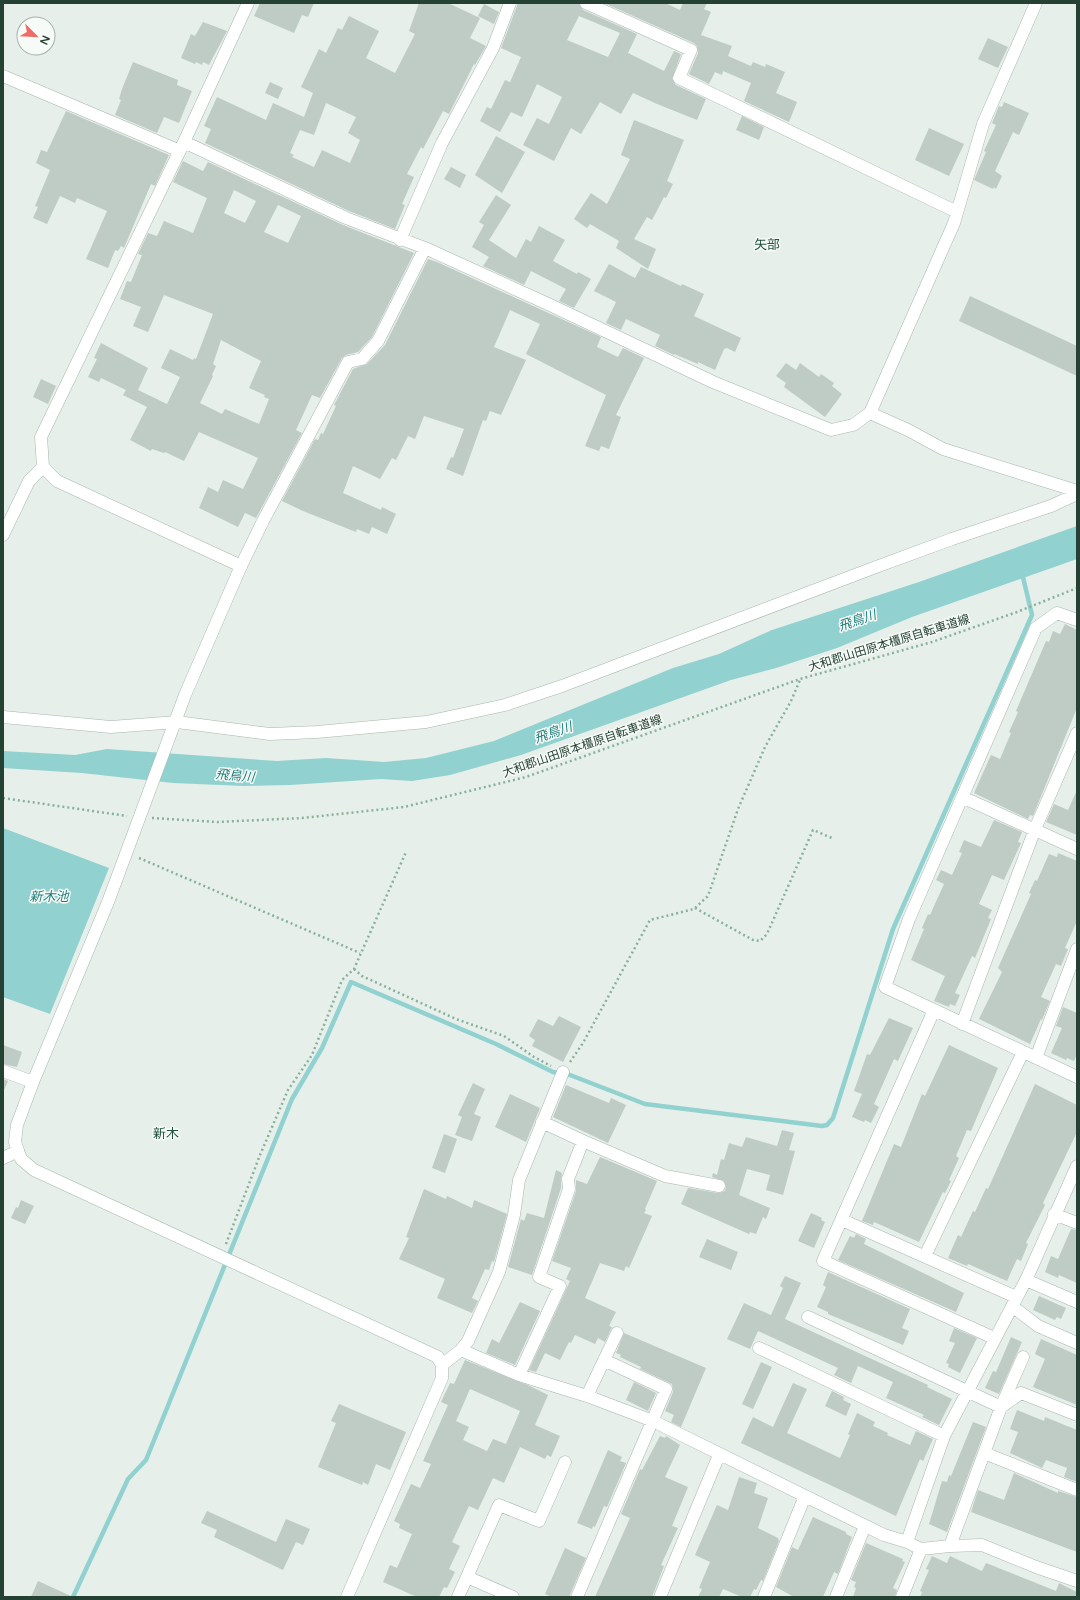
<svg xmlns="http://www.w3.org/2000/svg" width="1080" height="1600" viewBox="0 0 1080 1600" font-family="'Varela Round','Noto Sans JP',sans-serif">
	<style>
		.water { fill: #91d1cf }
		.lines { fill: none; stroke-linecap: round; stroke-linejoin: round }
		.stream { stroke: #91d1cf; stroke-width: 4.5 }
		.building { fill: #beccc5; fill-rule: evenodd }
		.street-casing { stroke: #a8b7af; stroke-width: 13 }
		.secondary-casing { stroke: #a5baaf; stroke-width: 13 }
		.path { stroke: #88b19c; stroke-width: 2.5; stroke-dasharray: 2 3; stroke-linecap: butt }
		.street { stroke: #fff; stroke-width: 12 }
		.secondary { stroke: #fff; stroke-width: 12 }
		.labels { text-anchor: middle; stroke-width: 3; stroke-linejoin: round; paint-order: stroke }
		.street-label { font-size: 12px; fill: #254134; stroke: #f7fbf8 }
		.neighbourhood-label { font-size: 13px; fill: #21533d; stroke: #f7fbf8 }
		.water-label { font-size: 13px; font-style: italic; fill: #207c7a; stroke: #f7fbf8 }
	</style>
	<rect width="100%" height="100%" fill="#e6efe9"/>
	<path class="water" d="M1077,526V559L912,617L837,648L776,668L731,680L521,755L450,775L412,781L381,779L290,785L244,786L173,783L82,773L3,768V751L75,755L107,749L277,761L326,758L384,762L426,758L494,741L673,668L719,654L772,630L919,582Z
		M3,828L109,868L50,1014L3,997Z"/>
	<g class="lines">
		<path class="stream" d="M73,1597L128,1479L146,1460L292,1099L322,1048L351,982L496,1044L553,1072L570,1075L645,1104L822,1126L827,1125L833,1118L893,929L1032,615L1022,573"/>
	</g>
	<path class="building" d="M260,3H314L308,17L302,15L294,33L254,16Z
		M419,3H448L480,18L470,38L486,46L475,65L474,64L449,114L443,111L423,149L421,147L407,174L414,177L402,204L405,205L395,229L349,211L205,143L211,129L204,126L217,97L266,120L273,103L304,117L313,93L301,87L319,49L326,53L338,28L342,30L349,16L379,31L366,58L395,73L415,34L409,31ZM326,103L356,117L348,133L360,140L350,163L322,150L314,167L292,157L294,155L290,153L300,130L314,135Z
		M518,3H579L583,10L637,34L628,53L664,71L674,51L681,54L672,79L676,85L706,99L697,120L657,104L633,93L621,114L600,102L581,134L571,128L554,161L523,145L537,118L549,124L562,97L537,84L522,117L511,112L500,132L480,121L487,107L491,109L505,80L510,82L521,57L501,48ZM579,16L620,33L608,57L567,40Z
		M604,3H665L680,10L683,3H707L704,9L711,12L701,35L732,46L728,56L751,66L753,62L765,67L766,64L785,72L776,93L797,102L789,122L744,101L751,83L723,71L722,75L715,72L709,84L689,74L698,53L697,46L694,43Z
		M484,4L499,12L494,24L478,16Z
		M203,22L227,31L209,65L203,62L202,65L196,62L195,64L181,58L191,34L195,36Z
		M988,38L1008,47L998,68L978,59Z
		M133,62L178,80L177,85L192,91L179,123L164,117L157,133L115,115L121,100L119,99L122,89Z
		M270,82L283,88L278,99L265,93Z
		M1004,102L1029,113L1019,135L1013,132L995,171L1002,176L996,189L994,187L993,189L974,180L986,152L984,151L996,125L992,123L999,106L1002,107Z
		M66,111L169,155L155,186L151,184L124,248L121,246L118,251L115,250L108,268L86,259L107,211L77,198L75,203L60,196L47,224L33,218L38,207L35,206L50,170L36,163L41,150L47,152Z
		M742,116L764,127L759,140L736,130Z
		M634,120L684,140L667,181L673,184L666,198L664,197L652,220L647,217L634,239L656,249L648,269L616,248L619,241L590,224L587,228L574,219L591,193L607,204L630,159L621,155Z
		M929,128L964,144L949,176L915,160Z
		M496,136L525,152L502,193L475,175Z
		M183,161L203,171L208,162L343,225L414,253L372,337L358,352L346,355L342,358L320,398L312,395L296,430L302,433L256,518L245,513L238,527L199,508L208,487L218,492L223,480L243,489L258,458L199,432L184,461L165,452L164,453L152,449L151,451L130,440L147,407L123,395L126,390L101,378L99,382L88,377L97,359L94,358L101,343L148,368L138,390L167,404L180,377L161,368L170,349L193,360L194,358L196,359L213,314L164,295L148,332L133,326L141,307L120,299L127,281L131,282L142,255L138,254L148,233L157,236L164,221L193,233L207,198L173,182ZM234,190L256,201L245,223L224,213ZM278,205L301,216L288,243L264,232ZM221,340L261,361L249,388L265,395L264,397L269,399L259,424L225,409L222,414L200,403L213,376L212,375L216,366L213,364Z
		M451,167L466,175L460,188L444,179Z
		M496,195L511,205L489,240L516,258L526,239L531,242L539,226L565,240L553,261L577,274L578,272L591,279L574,308L559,301L566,289L531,271L524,285L483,266L489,257L472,247L484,225L479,222Z
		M428,259L437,262L601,337L597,347L618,357L623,348L644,358L616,415L621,417L609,449L601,446L599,451L585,446L606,395L526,354L540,324L510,310L494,347L526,360L501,415L490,411L486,421L483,420L463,476L446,469L451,457L453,458L464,429L424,416L415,439L408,436L396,460L392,458L380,479L353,466L343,493L381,510L382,507L396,514L387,534L372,527L369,534L357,529L356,532L303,511L282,501L315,439L318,440L321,433L323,434L336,406L334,405L353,369L367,364L385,345Z
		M609,264L635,278L641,267L681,286L682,284L704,294L694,316L741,338L735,352L727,348L724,349L715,370L698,362V364L674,354V355L655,346L660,335L626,319L621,330L606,323L616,302L594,291Z
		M970,296L1077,346V376L959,321Z
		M786,363L796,370L800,363L819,377L821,374L834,383L832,386L842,394L825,417L784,387L786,383L776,376Z
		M41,379L56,386L48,404L33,397Z
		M1065,624L1077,630V708L1033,816L1030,815L1028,819L974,793L991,755L1000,759L1011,733L1009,732L1018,712L1016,711L1046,641L1049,642L1053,631L1060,634Z
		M1077,790V835L1046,822L1054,804L1068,810Z
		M994,820L1022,832L1018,842L1021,843L1004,880L992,875L979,904L992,910L988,918L991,919L975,958L972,956L955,993L960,995L955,1006L950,1004L949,1007L934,1001L945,976L911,960L924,929L922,928L928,914L930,915L944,884L936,880L941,870L952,875L962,853L959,852L964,840L981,847Z
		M1058,853L1077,861V921L1065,948L1068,949L1061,966L1056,964L1041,997L1050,1001L1042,1020L1041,1019L1030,1044L979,1019L1002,972L998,968L1031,894L1029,893L1035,880L1037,881L1049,854L1057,857Z
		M1063,1007L1077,1013V1054L1074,1061L1067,1058L1066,1060L1051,1053L1062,1028L1056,1026Z
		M559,1016L581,1027L563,1062L532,1046L535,1040L529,1036L538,1019L553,1026Z
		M889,1018L913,1028L898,1061L894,1059L874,1104L879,1107L871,1123L865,1120L864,1122L852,1117L862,1094L854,1091L867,1054L870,1055Z
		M3,1045L22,1052L17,1067L3,1064Z
		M949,1045L998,1068L971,1131L967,1130L956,1156L959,1158L949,1180L951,1181L945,1193L943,1192L919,1242L881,1225L874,1222L873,1225L862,1221L894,1144L901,1147L922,1094L925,1096Z
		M3,1079L8,1081L4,1090H3Z
		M473,1083L485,1089L474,1114L481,1117L472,1141L455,1135L462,1117L458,1115Z
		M1035,1084L1077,1105V1132L1043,1203L1045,1205L1026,1243L1028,1244L1021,1261L1017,1259L1007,1281L968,1264L967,1266L948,1258L958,1235L961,1237L973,1211L975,1212L986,1188L988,1189Z
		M566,1085L609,1103L611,1098L626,1105L608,1143L553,1117Z
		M510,1094L540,1108L526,1142L495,1127Z
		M782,1130L794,1133L789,1150L795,1151L783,1195L766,1190L770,1175L747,1169L739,1195L770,1208L766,1219L763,1217L756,1234L750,1232L749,1234L681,1204L688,1188L718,1193L725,1191L726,1187L724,1181L712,1177L713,1173L717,1175L721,1159L724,1160L729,1143L742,1147L746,1137L777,1146Z
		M444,1134L457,1139L445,1173L432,1168Z
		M600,1157L657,1181L645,1209L646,1210L644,1213L652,1216L629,1268L626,1266L624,1271L600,1263L585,1298L616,1312L609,1326L612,1327L605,1342L598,1338L595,1344L575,1335L571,1343L569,1342L560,1360L545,1353L536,1372L529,1370L570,1281L566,1279L571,1268L552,1261L576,1191V1180L587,1184Z
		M556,1170L562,1173L561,1179V1188L532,1275L508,1267L521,1219L524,1221L527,1213L544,1218Z
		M424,1189L446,1199L447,1196L472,1208L474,1200L507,1214L494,1262L492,1261L489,1270L485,1269L472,1298L478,1301L472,1313L437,1298L445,1279L399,1259L409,1238L406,1237Z
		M21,1200L34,1206L25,1224L11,1218L16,1207L18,1208Z
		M811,1213L822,1218L821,1220L825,1222L814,1248L798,1241Z
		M1071,1229L1077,1230V1283L1059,1275L1058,1278L1045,1272L1051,1256L1058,1259Z
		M856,1234L866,1239L864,1244L964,1293L956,1312L838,1260L850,1236L854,1238Z
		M707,1239L738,1252L731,1270L699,1257Z
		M828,1272L910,1309L902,1328L909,1331L903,1345L828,1314V1312L817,1307L826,1287L823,1285Z
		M785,1276L801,1283L785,1319L928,1385L927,1387L952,1399L939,1425L922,1417L924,1415L886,1398L893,1382L858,1366L851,1383L834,1375L838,1368L758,1331L750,1349L727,1339L744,1303L771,1315L783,1288L780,1286Z
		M1039,1296L1066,1308L1061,1319L1057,1317L1055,1320L1033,1310Z
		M520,1302L540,1311L515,1365L486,1353L492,1339L499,1343Z
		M954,1328L977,1338L960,1373L948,1367L949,1364L946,1363L955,1343L949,1341Z
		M624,1333L706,1368L681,1427L671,1422L674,1415L665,1411L673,1392L672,1384L640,1369L641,1367L620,1357L621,1355L616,1353Z
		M1011,1337L1022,1342L999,1394L985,1388L993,1371L996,1372Z
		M1041,1339L1077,1355V1405L1033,1387L1045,1359L1035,1354Z
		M465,1360L530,1386L548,1395L535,1425L560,1436L551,1457L547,1455L545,1459L520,1447L504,1483L493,1478L478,1510L469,1506L452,1542L460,1546L449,1569L455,1572L447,1588L444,1587L439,1597H417L383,1582L390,1565L397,1568L412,1534L399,1528L400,1524L394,1521L411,1484L420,1488L431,1464L423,1461L448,1405L441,1402L450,1383L454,1384ZM470,1389L520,1411L506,1444L493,1439L487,1451L463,1440L469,1427L456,1421Z
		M761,1362L772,1367L753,1409L742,1404Z
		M634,1382L656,1393L648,1411L626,1400Z
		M793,1383L807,1389L787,1433L840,1458L850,1435L848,1434L857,1413L875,1422L873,1426L888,1433L887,1435L910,1445L916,1431L933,1439L923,1461L920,1459L896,1516L741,1443L753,1417L773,1427Z
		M832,1391L844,1397L843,1400L851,1404L846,1416L825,1406Z
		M339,1404L406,1432L390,1470L376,1464L368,1485L363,1482L362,1485L318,1467L336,1423L331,1421Z
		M1017,1410L1044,1421L1045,1417L1077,1430V1482L1064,1477L1067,1468L1046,1460L1042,1468L1010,1453L1018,1432L1010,1429Z
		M973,1422L986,1427L947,1532L929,1524L942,1481L947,1482L949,1475L951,1476Z
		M660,1436L665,1438L666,1436L680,1445L665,1477L688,1487L672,1526L678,1528L661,1565L664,1566L656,1587L652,1597H595L630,1518L621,1514L640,1469L642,1470Z
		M608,1450L622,1457L620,1461L626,1463L607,1507L604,1506L595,1527L593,1526L592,1529L577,1523Z
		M1014,1473L1058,1493V1491L1077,1497V1552L971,1512L978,1490L1004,1500Z
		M739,1477L757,1483L754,1493L768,1498L758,1528L778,1538L779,1541L763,1581L761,1580L756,1590L754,1589L750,1597H742L723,1589L719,1597H698L702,1589L699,1588L710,1562L695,1555L717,1505L728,1510Z
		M207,1511L276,1542L286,1519L310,1529L303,1545L296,1542L283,1570L214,1537L217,1530L201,1523Z
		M813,1517L846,1532V1534L852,1537L838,1574L834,1572L823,1597H794L776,1587L792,1547L798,1550Z
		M866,1543L903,1559L902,1561L905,1562L893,1588L897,1590L895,1597H853L856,1588L854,1587L856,1582L851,1580Z
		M565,1548L586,1558L569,1597H552L545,1594Z
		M932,1556L947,1563L950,1556L982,1571L986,1563L1056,1591L1059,1583L1077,1592V1597H920L922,1592L920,1591L929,1570L926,1569Z
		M38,1581L73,1597H31Z"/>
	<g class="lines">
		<defs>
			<path id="street" d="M248,3L184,142L41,437L43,467L57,481L241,566L263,521L348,362L362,359L378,341L425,248
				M586,3L691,50L679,78L957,212
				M3,76L180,151
				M184,142L346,218L425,248L548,304L713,382L831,430L853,425L870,413L954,223L983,124L1036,3
				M400,240L442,143L493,48L510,3
				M870,413L908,430L943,449L1077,491
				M3,535L29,481L43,467
				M1077,620L1057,613L1036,628L909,919L885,987L1077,1077
				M3,717L111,727L177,722L270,734L317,732L426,722L505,705L562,686L876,567L952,539L1051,506L1077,494
				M962,797L1077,849
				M934,1010L823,1261L994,1338
				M962,1024L1035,829L1077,733
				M1036,1058L1077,949
				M3,1071L33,1082
				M583,1141L665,1176L719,1186
				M3,1158L18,1151
				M1054,1214L1077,1223
				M842,1220L1016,1297
				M925,1256L1023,1052
				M1026,1280L1077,1302
				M1012,1306L1038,1326L1077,1343
				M808,1317L1001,1407L1021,1393L1077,1415
				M759,1348L944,1436
				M461,1350L519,1375L587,1396L653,1421L884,1535L907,1542L921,1549L950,1546L982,1545L1036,1567L1077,1581
				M442,1365L461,1350L468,1341L499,1272L514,1215L519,1180L563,1072
				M519,1375L560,1286L539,1277L569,1189L568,1179L583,1141L542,1122
				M587,1396L617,1333
				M984,1453L1077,1490
				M907,1542L944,1436L1026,1280L1077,1166
				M950,1546L1001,1407L1023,1357
				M467,1577L513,1597
				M347,1597L442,1378V1365L438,1358
				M458,1597L499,1505L539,1521L565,1462
				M577,1597L666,1389L604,1360
				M660,1597L719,1455
				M764,1597L805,1496
				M836,1597L865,1526
				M902,1597L921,1549"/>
			<path id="secondary" d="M241,566L185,695L108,902L33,1082L17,1125L15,1142L18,1151L21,1159L34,1170L438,1357"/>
		</defs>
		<use href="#street" class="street-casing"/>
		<use href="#secondary" class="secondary-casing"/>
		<path class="path" d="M3,798L127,816
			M152,818L218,822L302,818L404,807L526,777L800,679L932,642L1017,612L1077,588
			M139,858L360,953
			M695,908L753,940L760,941L767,934L813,830L832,838
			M354,969L362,976L456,1019L504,1036L534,1057L551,1066
			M570,1062L583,1043L650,920L694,909L708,896L738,809L765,747L791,701L800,680
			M226,1244L260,1155L288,1090L312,1055L342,980L354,969L406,852"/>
		<use href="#street" class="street"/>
		<use href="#secondary" class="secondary"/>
	</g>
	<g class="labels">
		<g class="street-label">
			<text transform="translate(889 643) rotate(-17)" y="4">大和郡山田原本橿原自転車道線</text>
			<text transform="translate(582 746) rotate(-19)" y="4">大和郡山田原本橿原自転車道線</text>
		</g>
		<g class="neighbourhood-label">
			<text x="767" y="249">矢部</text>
			<text x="166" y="1138">新木</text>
		</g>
		<g class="water-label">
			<text transform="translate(857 620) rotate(-19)" y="5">飛鳥川</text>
			<text transform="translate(553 732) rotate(-19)" y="5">飛鳥川</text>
			<text transform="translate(235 775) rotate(5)" y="5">飛鳥川</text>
			<text x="49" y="901">新木池</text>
		</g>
	</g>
	<rect width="1080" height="1600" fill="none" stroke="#254134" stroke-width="8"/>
	<g transform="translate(36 36) rotate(114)"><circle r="19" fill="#f7fbf8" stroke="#a3b1aa"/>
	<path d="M0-3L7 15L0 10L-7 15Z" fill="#ee6c65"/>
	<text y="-6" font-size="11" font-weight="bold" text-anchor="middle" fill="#254134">N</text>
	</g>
</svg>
